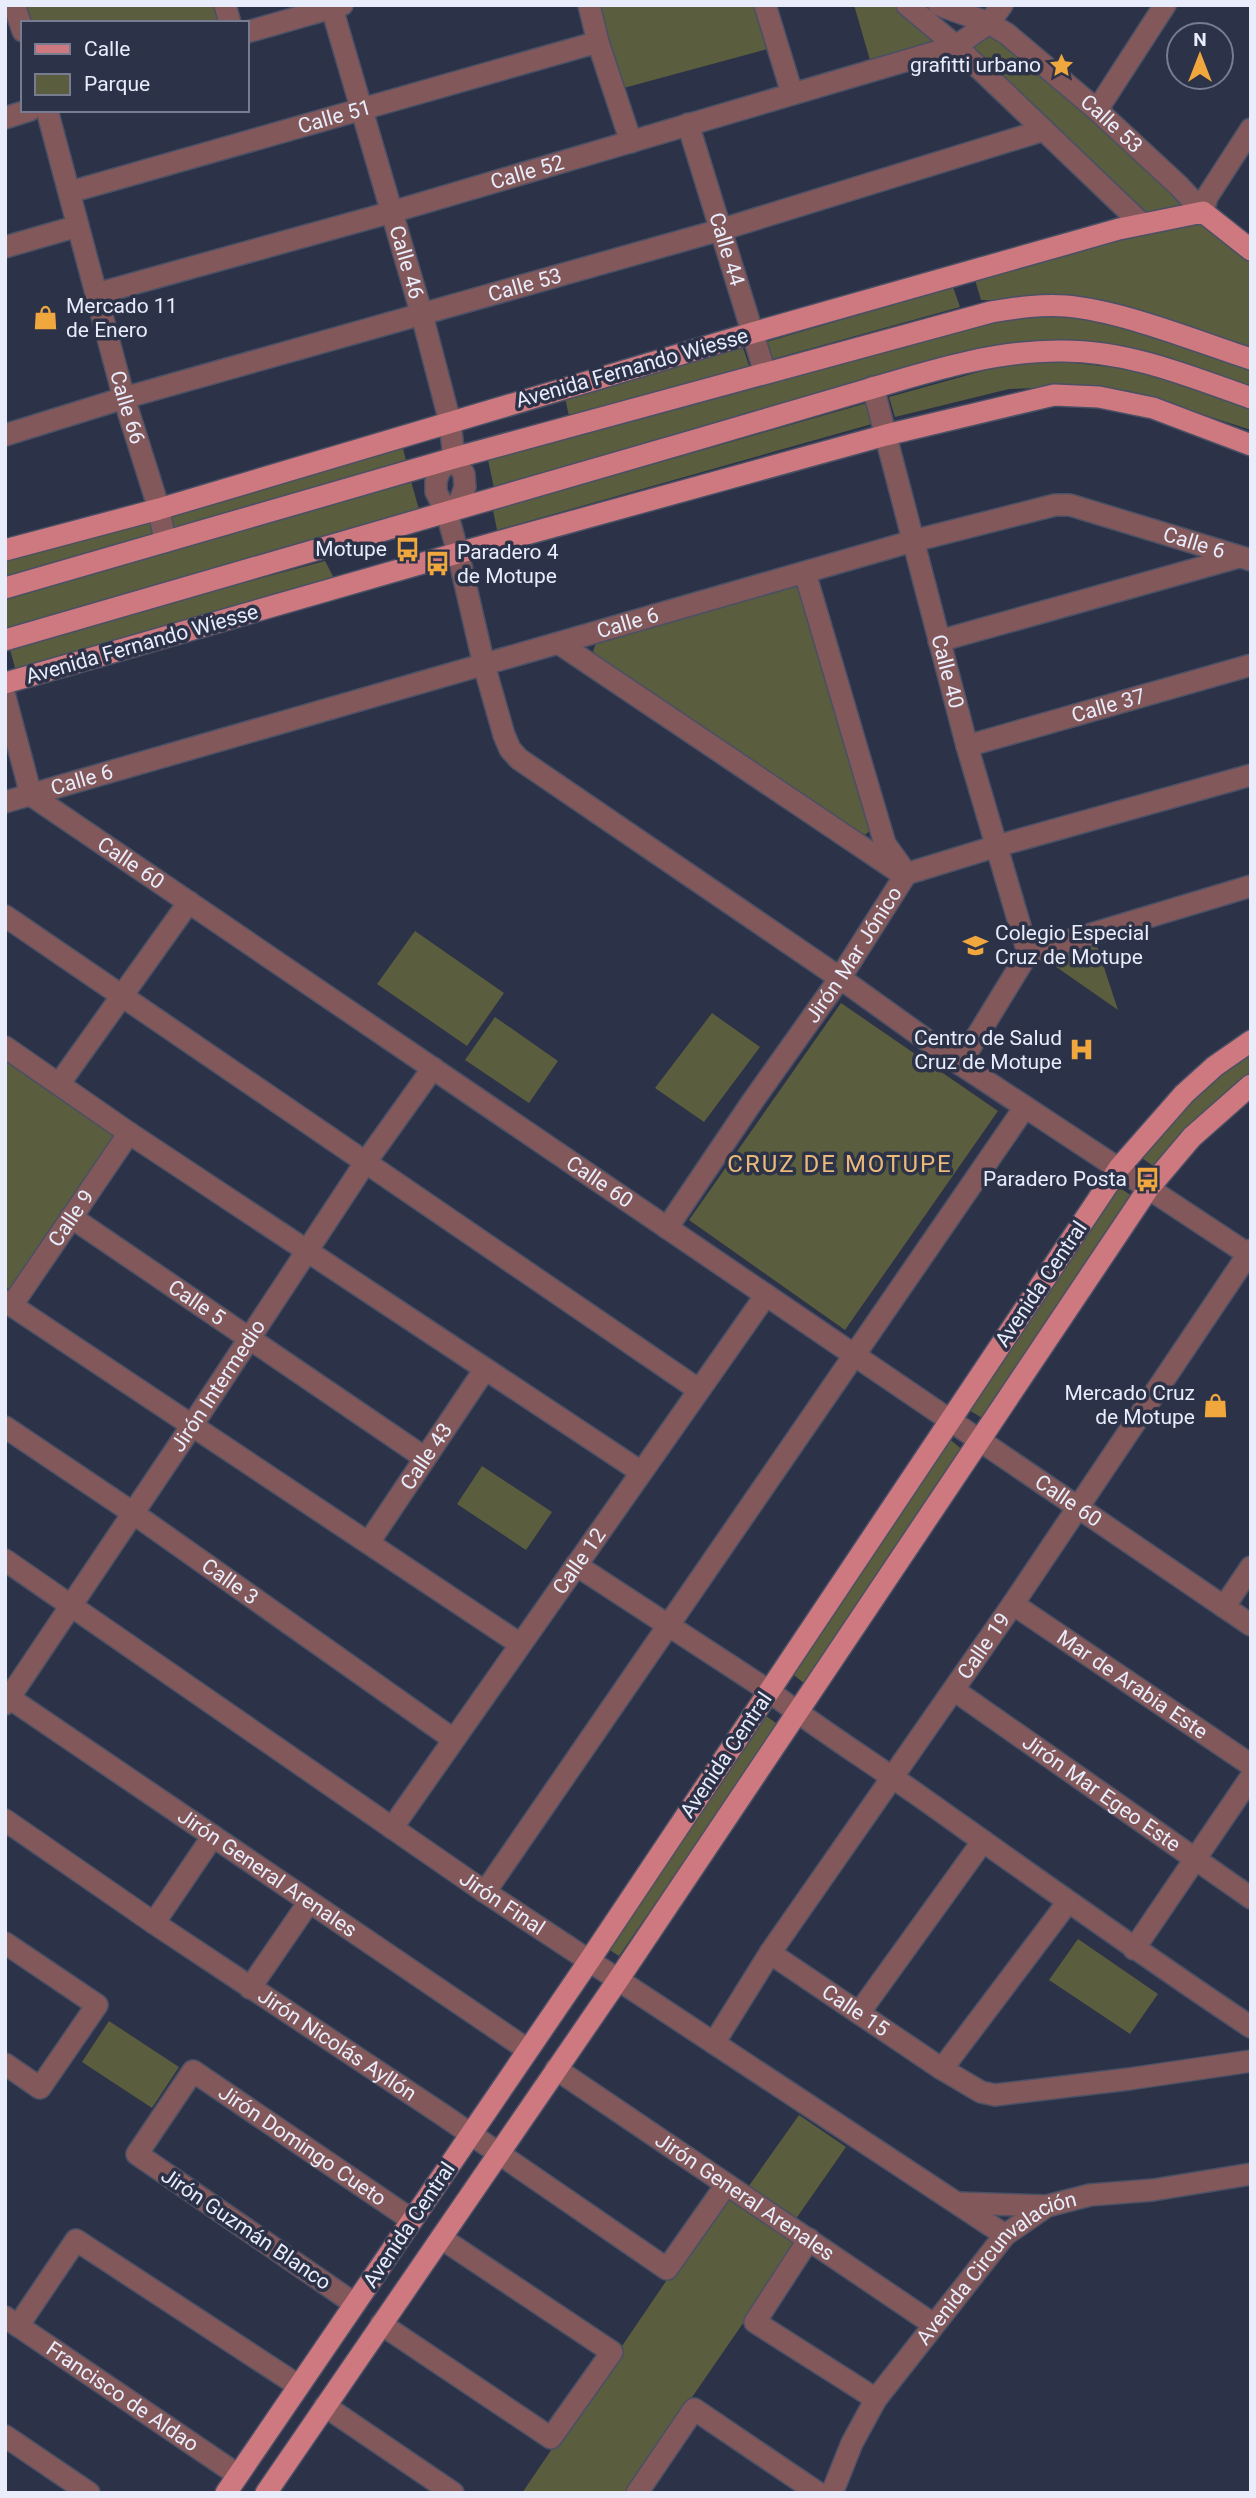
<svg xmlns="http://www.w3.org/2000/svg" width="1256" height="2498" viewBox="0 0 1256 2498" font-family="Roboto,sans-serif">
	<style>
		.green { fill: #5a5d3e }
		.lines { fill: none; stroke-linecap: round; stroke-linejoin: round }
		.minor-casing { stroke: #4a5065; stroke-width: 24 }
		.major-casing { stroke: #4a5065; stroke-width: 24 }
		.minor { stroke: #82585a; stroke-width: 21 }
		.major { stroke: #ce797f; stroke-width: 21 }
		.labels { text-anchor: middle; stroke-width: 7; stroke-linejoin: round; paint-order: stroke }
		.poi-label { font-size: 21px; fill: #e8ecfb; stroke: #2c3248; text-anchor: end }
		.street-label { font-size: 21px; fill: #e8ecfb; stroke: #2c3248 }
		.quarter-label { font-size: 24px; letter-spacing: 2px; fill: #ebb979; stroke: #2c3248 }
	</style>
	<rect width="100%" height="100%" fill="#2c3248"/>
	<path class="green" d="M14,5H215L221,23H23Z
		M596,5H757L771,48L620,89Z
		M854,5H905L951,43L872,67Z
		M989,28L1197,210L1145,220L967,46Z
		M1203,222L1251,258V352L1062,301L981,300L975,280L1093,241Z
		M953,287L960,307L769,360L763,343Z
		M1093,315L1251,367V387L1129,351L1076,341L1029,343L962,352L494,488L488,460L996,317Z
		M743,348L750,368L569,416L565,398Z
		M1057,361L1128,369L1172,381L1251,408V430L1130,391L1086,386L1009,389L895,417L889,397L1011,363Z
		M867,403L872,424L497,530L493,510Z
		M402,444L407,465L175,530L170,513Z
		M411,481L420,513L5,630V597Z
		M152,517L158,534L5,579V561Z
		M325,561L334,578L16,671L9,646Z
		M800,584L874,828L854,843L589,663L596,643Z
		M415,931L504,993L467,1046L377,984Z
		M1096,943L1118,1010L1042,957Z
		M841,1003L998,1111L845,1330L689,1220Z
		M712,1013L760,1047L704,1122L655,1088Z
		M495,1017L558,1061L529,1103L465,1060Z
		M1251,1048V1075L1231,1088L1159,1170L1139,1156L1190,1096Z
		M5,1059L117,1135L10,1290L5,1287Z
		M1117,1186L1135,1198L984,1419L967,1409Z
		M948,1438L964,1451L805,1684L790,1672Z
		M482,1466L552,1512L526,1550L457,1504Z
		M763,1714L779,1725L619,1956L605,1947Z
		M1078,1939L1158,1994L1130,2034L1049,1980Z
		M109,2021L179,2067L152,2108L82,2062Z
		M799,2115L846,2147L793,2223L746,2190Z
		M726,2193L799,2242L626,2493H522Z"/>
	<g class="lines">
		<defs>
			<g id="minor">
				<path d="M14,5L23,31"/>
				<path d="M225,5L230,23"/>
				<path id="s1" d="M331,5L422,315L450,422L454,458L464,474L465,487L460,501L447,513"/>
				<path d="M589,5L598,42L631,142"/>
				<path d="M765,5L792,93"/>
				<path d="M907,5L956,46L1142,224"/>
				<path id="s2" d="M939,5L989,23L1007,34L1097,110L1179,186L1203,212"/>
				<path d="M247,32L342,5"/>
				<path id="s3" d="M47,110L124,398L159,509L165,542"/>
				<path d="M1097,110L1165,5"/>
				<path d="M5,118L30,110"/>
				<path id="s4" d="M688,124L765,373"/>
				<path id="s5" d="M70,192L598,42"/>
				<path d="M1203,212L1207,197L1251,129"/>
				<path d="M5,247L78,226"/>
				<path id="s6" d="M96,294L392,212L956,46L989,23L1002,5"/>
				<path id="s7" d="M873,387L967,746L1028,953"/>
				<path id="s8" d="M5,435L124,398L720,230L1044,130"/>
				<path d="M454,458L440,470L436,481V492L447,513L458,553L484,665L504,735L510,749L519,759L840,978L960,1064L1251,1256"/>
				<path d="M805,573L885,844L903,869"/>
				<path d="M939,641L1239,557"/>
				<path d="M560,644L905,876"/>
				<path id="s9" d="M5,697L31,795L1251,1625"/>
				<path id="s10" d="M967,746L1251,665"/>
				<path id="s11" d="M5,802L913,541L1055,505H1070L1251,560"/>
				<path d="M5,916L699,1390"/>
				<path d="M5,1047L129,1133L641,1472"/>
				<path d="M960,1064L1028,953L1251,886"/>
				<path d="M59,1084L189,902"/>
				<path id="s12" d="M71,1217L425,1458"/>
				<path id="s13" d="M667,1228L750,1105L840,978L906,874L997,846L1251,775"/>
				<path d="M5,1301L520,1644"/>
				<path id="s14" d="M12,1305L129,1133"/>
				<path id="s15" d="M5,1427L133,1513L453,1739"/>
				<path id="s16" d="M369,1542L485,1369"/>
				<path id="s17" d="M5,1560L485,1892L1005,2235"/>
				<path d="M576,1565L769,1691C817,1728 868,1760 918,1795C1028,1873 1138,1952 1251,2027"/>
				<path id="s18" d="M1013,1604L1251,1765"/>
				<path d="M1224,1607L1251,1567"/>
				<path id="s19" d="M954,1690L1251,1898"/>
				<path id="s20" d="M5,1695L528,2050"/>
				<path id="s21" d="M5,1704L193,1424L365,1163L433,1068"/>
				<path id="s22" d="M5,1820L154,1923L443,2115L667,2269L726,2185"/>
				<path id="s23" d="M392,1828L766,1295"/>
				<path d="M485,1892L1025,1107"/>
				<path d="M154,1923L213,1836"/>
				<path d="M5,1943L97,2005L40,2088L5,2064"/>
				<path d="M1134,1949L1251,1777"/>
				<path id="s24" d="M770,1953L942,2069L981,2092L995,2095L1129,2079L1251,2061"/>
				<path d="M250,1988L309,1902"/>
				<path d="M859,2013L983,1841"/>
				<path id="s25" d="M714,2043L770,1953L1013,1604L1251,1250"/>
				<path id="s26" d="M556,2069L933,2324"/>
				<path d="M942,2069L1068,1902"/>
				<path d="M958,2203L1047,2206"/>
				<path d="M809,2239L755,2322L876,2399"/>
				<path id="s27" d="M355,2304L137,2154L193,2071L412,2220"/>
				<path id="s28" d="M5,2317L238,2475"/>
				<path d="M381,2324L551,2438L612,2352L441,2238"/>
				<path d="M18,2326L76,2240L299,2386"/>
				<path d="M325,2406L453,2493"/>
				<path d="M5,2436L89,2493"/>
				<path d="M637,2493L694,2409L818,2493"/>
				<path id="s29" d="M832,2493L852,2443L876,2399L1005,2235L1047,2206L1090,2195L1153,2190L1251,2174"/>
			</g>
			<path id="major" d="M5,550L159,509L752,333L1119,229L1203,212L1251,250
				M5,588L454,458L991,312C1016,308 1040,304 1066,306C1123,311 1195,341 1251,359
				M5,640C232,574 459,510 685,443C746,425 806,407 866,390C930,371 996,350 1063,351C1129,351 1189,376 1251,398
				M5,683L458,553L886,435L1054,395L1099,397L1153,408L1251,445
				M226,2493L589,1961L1119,1168L1184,1094L1215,1066L1251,1041
				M266,2493L618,1980L1148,1189L1192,1137L1251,1085"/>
		</defs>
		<use href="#minor" class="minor-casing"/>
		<use href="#major" class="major-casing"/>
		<use href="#minor" class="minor"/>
		<use href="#major" class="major"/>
	</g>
	<defs>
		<symbol id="sight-bare" viewBox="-9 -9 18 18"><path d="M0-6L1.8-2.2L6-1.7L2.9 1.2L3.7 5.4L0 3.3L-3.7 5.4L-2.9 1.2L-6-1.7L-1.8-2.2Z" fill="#efa73e" stroke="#2c3248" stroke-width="2.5" paint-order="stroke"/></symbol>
		<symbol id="shop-bare" viewBox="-9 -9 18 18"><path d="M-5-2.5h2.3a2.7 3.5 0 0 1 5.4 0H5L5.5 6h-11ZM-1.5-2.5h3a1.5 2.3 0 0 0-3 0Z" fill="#efa73e" stroke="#2c3248" stroke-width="2.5" paint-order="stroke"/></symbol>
		<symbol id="bus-bare" viewBox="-9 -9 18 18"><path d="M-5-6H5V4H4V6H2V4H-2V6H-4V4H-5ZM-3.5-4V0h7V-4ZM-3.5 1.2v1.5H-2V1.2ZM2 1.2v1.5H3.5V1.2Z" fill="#efa73e" stroke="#2c3248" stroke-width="2.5" paint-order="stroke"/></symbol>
		<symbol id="school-bare" viewBox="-9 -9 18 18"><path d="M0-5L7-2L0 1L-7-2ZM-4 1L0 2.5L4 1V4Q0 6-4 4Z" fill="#efa73e" stroke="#2c3248" stroke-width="2.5" paint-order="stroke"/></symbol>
		<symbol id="hospital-bare" viewBox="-9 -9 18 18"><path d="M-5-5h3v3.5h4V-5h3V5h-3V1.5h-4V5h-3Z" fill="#efa73e" stroke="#2c3248" stroke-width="2.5" paint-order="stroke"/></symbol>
	</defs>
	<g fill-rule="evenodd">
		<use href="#sight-bare" x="1044" y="48" width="35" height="35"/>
		<use href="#shop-bare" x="28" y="300" width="35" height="35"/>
		<use href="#bus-bare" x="390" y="532" width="35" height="35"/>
		<use href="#bus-bare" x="420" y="546" width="35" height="35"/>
		<use href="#school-bare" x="958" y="928" width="35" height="35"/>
		<use href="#hospital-bare" x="1064" y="1032" width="35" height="35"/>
		<use href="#bus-bare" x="1130" y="1162" width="35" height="35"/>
		<use href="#shop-bare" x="1198" y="1388" width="35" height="35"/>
	</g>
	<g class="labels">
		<g class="poi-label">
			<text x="1041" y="72">grafitti urbano</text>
			<text x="66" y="313" text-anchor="start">Mercado 11<tspan x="66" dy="24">de Enero</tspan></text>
			<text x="387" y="556">Motupe</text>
			<text x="457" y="559" text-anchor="start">Paradero 4<tspan x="457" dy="24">de Motupe</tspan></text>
			<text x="995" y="940" text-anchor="start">Colegio Especial<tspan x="995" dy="24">Cruz de Motupe</tspan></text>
			<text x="1062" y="1045">Centro de Salud<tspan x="1062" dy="24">Cruz de Motupe</tspan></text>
			<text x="1127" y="1186">Paradero Posta</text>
			<text x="1195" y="1400">Mercado Cruz<tspan x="1195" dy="24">de Motupe</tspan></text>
		</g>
		<g class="street-label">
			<text dy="7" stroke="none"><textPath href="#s5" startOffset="275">Calle 51</textPath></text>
			<text dy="7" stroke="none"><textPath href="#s2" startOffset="212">Calle 53</textPath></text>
			<text dy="7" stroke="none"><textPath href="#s6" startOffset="448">Calle 52</textPath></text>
			<text dy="7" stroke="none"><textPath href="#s4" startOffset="131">Calle 44</textPath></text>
			<text dy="7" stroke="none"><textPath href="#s1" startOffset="268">Calle 46</textPath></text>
			<text dy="7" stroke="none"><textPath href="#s8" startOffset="541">Calle 53</textPath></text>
			<text transform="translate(632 368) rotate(-16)" y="7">Avenida Fernando Wiesse</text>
			<text dy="7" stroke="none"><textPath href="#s3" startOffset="308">Calle 66</textPath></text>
			<text dy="7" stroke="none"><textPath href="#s11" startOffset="1236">Calle 6</textPath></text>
			<text dy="7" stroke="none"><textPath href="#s11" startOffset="648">Calle 6</textPath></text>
			<text transform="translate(142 644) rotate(-16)" y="7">Avenida Fernando Wiesse</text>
			<text dy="7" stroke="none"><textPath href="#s7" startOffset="294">Calle 40</textPath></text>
			<text dy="7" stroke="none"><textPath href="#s10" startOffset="147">Calle 37</textPath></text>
			<text dy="7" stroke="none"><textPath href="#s11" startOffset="80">Calle 6</textPath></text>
			<text dy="7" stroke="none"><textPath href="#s9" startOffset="222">Calle 60</textPath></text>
			<text dy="7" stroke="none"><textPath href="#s13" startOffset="331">Jirón Mar Jónico</textPath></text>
			<text dy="7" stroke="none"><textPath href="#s9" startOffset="789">Calle 60</textPath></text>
			<text dy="7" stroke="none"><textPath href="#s14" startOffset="105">Calle 9</textPath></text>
			<text transform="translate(1041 1284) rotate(-56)" y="7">Avenida Central</text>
			<text dy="7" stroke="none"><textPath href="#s12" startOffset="152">Calle 5</textPath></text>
			<text dy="7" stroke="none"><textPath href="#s21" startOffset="383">Jirón Intermedio</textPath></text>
			<text dy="7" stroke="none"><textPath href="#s16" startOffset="103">Calle 43</textPath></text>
			<text dy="7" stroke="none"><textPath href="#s9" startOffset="1356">Calle 60</textPath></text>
			<text dy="7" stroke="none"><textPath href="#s23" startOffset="326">Calle 12</textPath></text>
			<text dy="7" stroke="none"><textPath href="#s15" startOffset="273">Calle 3</textPath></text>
			<text dy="7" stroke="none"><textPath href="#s25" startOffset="480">Calle 19</textPath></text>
			<text dy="7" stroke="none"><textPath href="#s18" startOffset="144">Mar de Arabia Este</textPath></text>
			<text transform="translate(726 1755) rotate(-56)" y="7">Avenida Central</text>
			<text dy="7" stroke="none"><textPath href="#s19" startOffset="180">Jirón Mar Egeo Este</textPath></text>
			<text dy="7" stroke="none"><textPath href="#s20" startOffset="317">Jirón General Arenales</textPath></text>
			<text dy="7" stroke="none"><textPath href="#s17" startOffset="604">Jirón Final</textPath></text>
			<text dy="7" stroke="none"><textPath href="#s24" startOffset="103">Calle 15</textPath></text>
			<text dy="7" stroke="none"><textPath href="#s22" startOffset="401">Jirón Nicolás Ayllón</textPath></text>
			<text dy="7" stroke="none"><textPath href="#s27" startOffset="497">Jirón Domingo Cueto</textPath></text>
			<text dy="7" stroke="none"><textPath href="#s26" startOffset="228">Jirón General Arenales</textPath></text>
			<text transform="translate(409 2225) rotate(-56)" y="7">Avenida Central</text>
			<text transform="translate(246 2229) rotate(34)" y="7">Jirón Guzmán Blanco</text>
			<text dy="7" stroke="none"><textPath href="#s29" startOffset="285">Avenida Circunvalación</textPath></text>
			<text dy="7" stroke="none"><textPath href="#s28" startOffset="142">Francisco de Aldao</textPath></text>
		</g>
		<g class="quarter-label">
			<text x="840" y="1172">CRUZ DE MOTUPE</text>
		</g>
	</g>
	<rect width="1256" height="2498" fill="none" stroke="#e8ecfb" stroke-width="14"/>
	<rect x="21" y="21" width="228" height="91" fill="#2c3248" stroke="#777c90" stroke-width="2"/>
	<rect x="35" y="44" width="35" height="10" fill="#ce797f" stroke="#777c90" stroke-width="2"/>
	<text x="84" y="56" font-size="21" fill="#e8ecfb">Calle</text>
	<rect x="35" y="74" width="35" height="21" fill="#5a5d3e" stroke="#777c90" stroke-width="2"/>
	<text x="84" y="91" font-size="21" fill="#e8ecfb">Parque</text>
	<g transform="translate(1200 56)"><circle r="33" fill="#2c3248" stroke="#777c90" stroke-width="2"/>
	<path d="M0-5L12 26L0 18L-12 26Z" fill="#efa73e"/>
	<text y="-10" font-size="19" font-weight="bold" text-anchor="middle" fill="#e8ecfb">N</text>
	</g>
</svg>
